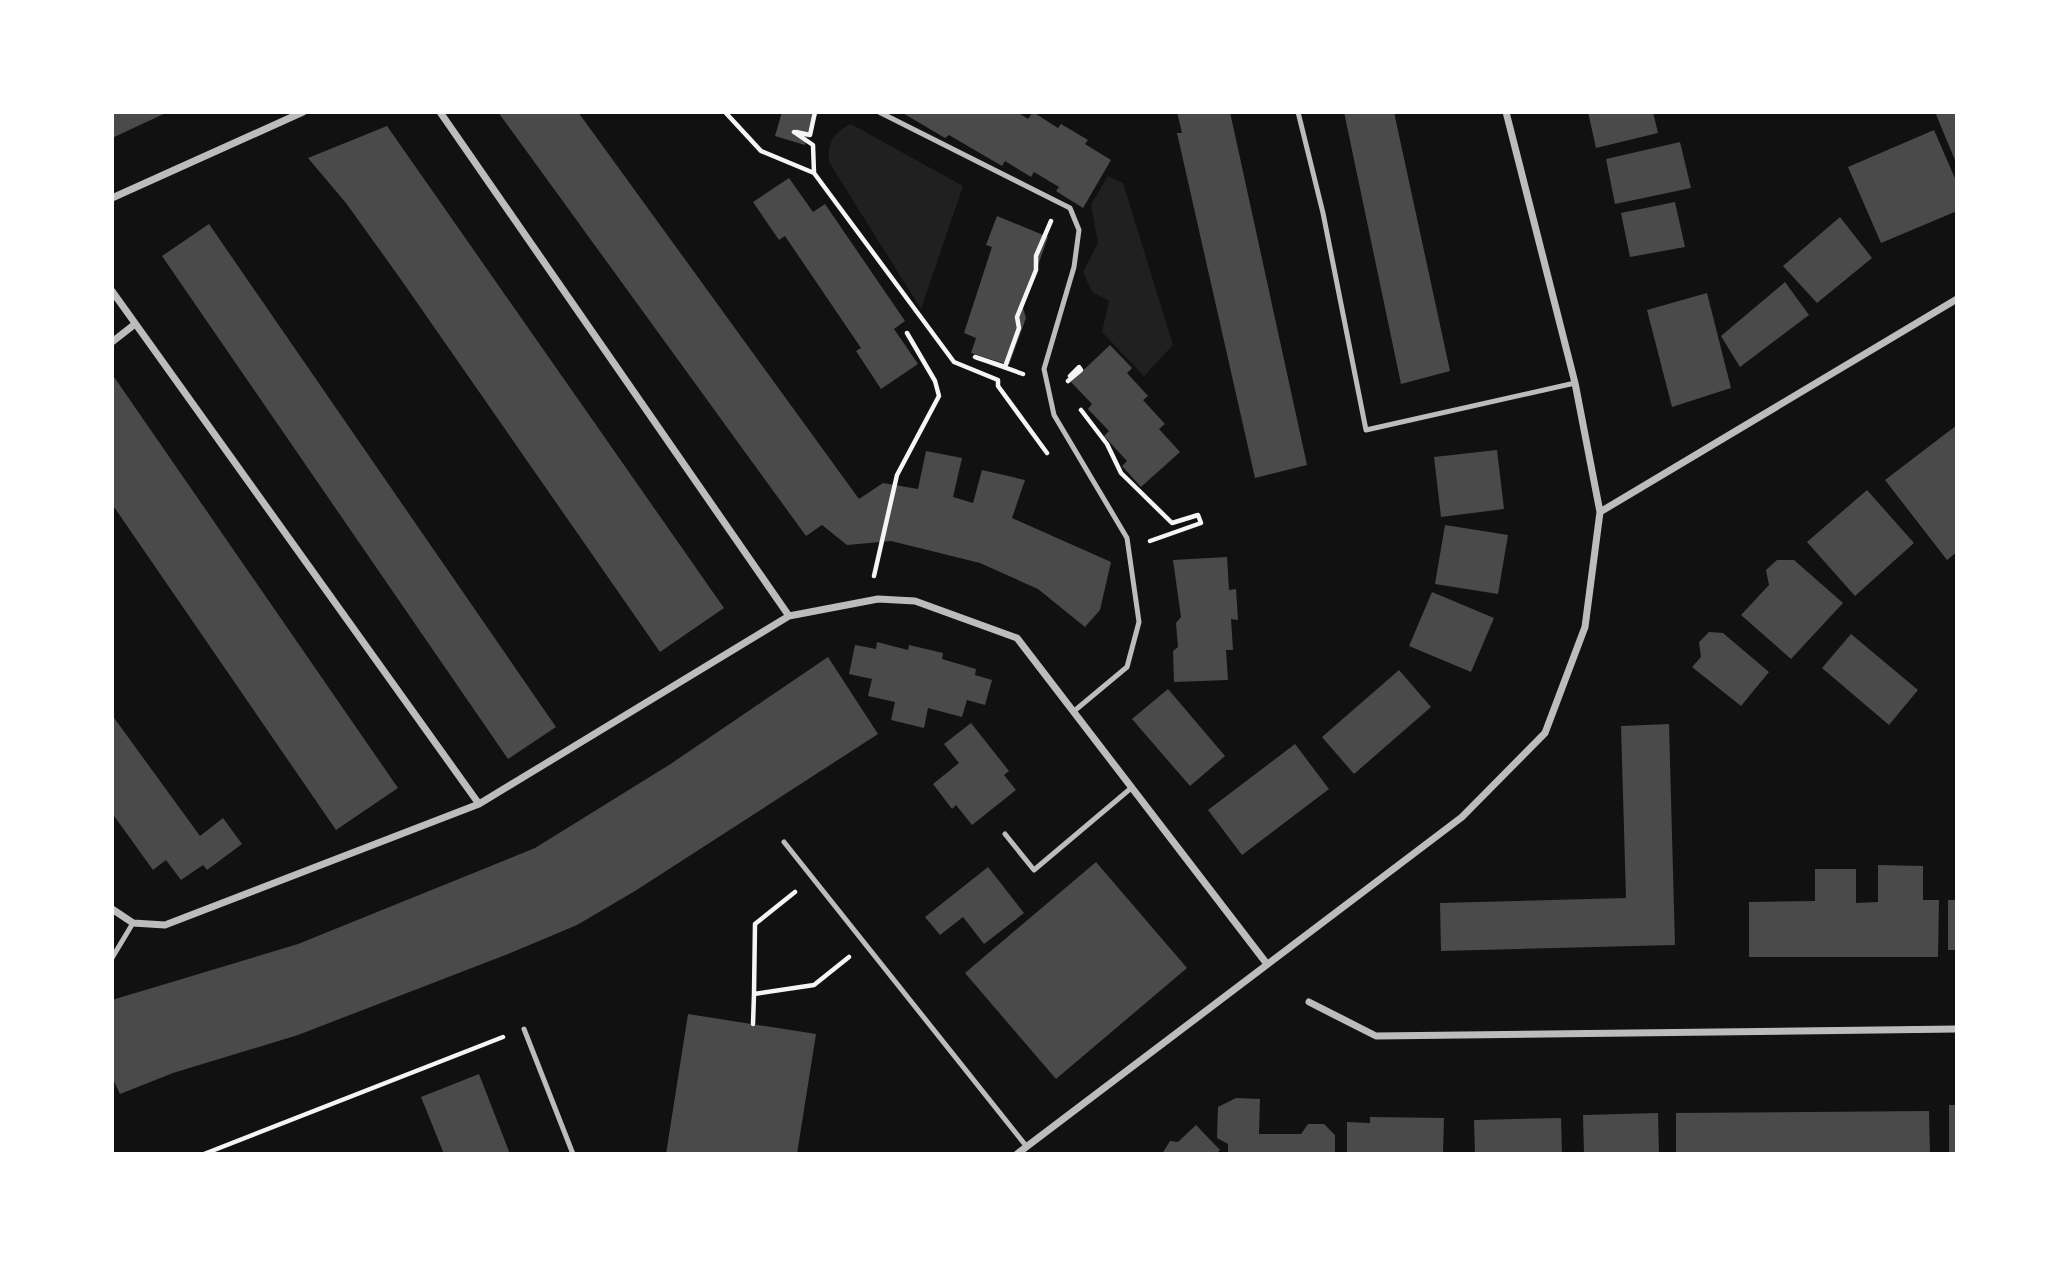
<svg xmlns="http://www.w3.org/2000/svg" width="2069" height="1266" viewBox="0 0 2069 1266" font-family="Ubuntu,sans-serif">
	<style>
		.green { fill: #202020 }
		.building { fill: #4a4a4a }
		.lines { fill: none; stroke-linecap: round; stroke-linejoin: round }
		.path { stroke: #f5f5f5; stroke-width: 4.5 }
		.service { stroke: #bcbcbc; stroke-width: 5 }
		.minor { stroke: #bcbcbc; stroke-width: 7 }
	</style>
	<rect width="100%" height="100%" fill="#111"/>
	<path class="green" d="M851,124L963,186L921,309L829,162C827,142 834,132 851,124Z
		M1108,176L1123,183L1173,345L1144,376L1102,332L1109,301L1092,292L1083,272L1098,243L1091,205Z"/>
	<path class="building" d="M112,112H168L112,138Z
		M498,112H578L859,499L883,483L918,489L926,451L962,458L953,497L973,503L982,470L1025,480L1012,518L1111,562L1100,610L1085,627L1038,589L980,563L891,541L847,545L822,525L806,536Z
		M782,112H818L817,116L814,115L805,145L775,136Z
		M901,112H1017L1028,119L1033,112L1058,128L1061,124L1088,140L1085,144L1111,160L1083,208L1056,191L1059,187L1034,172L1031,177L1005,161L1002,166L949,135L945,138Z
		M1177,112H1230L1307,465L1255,478L1177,133H1182Z
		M1344,112H1394L1450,371L1401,384Z
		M1588,112H1653L1658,133L1596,148Z
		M1935,112H1957V165Z
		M387,126L724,608L660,652L402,281L346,203L308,158Z
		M1934,130L1957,183V211L1881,243L1848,167Z
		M1680,142L1691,188L1615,204L1606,159Z
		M789,178L813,212L825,204L905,321L894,329L918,364L881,389L856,351L861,348L785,236L779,240L753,202Z
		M1675,202L1685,247L1630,257L1621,213Z
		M997,216L1048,237L1023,308L1026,318L1009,365L971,353L976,338L964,333L992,247L986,245Z
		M1840,217L1872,258L1817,303L1783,266Z
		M209,224L556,727L508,759L162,256Z
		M1785,282L1809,315L1740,367L1721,336Z
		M1707,293L1731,388L1672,407L1647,310Z
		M1110,345L1132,368L1127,373L1148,396L1143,400L1165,424L1159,429L1180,452L1141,487L1122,466L1127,461L1104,436L1109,431L1088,409L1092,404L1071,382Z
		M112,374L398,788L336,830L112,504Z
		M1957,425V552L1947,560L1885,480Z
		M1497,450L1504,509L1441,517L1434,457Z
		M1867,490L1914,543L1855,596L1807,542Z
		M1445,525L1508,535L1498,594L1435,584Z
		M1227,557L1229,590L1236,589L1238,620L1231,619L1233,650H1226L1228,680L1174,682L1173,651L1178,647L1176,623L1181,617L1173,560Z
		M1777,560H1794L1843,603L1791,659L1741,615L1769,585L1766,570Z
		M1432,592L1494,618L1471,672L1409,646Z
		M1709,632L1723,633L1769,672L1741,706L1692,667L1701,657L1699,642Z
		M1851,634L1918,690L1889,725L1822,668Z
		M877,642L908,650L909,645L943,653L942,659L976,669L975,675L992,680L985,705L967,700L962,717L928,708L924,728L891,720L895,702L868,696L872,679L849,674L855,645L876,649Z
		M828,657L878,734L635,891L577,925L508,954L298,1035L173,1073L120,1094L112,1077V1000L298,944L535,848L669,765Z
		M1399,670L1431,707L1354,774L1322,737Z
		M1168,689L1225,756L1190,786L1132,719Z
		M112,715L200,836L223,818L242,844L207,870L203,865L181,880L166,860L153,870L112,813Z
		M971,723L1009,771L1004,775L1016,790L972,825L956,805L952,809L933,784L959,763L944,744Z
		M1669,724L1675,945L1441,951L1440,903L1626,898L1621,726Z
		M1295,744L1329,789L1242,855L1208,810Z
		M1096,862L1187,968L1056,1079L965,973Z
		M1878,865L1923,866V900H1939L1938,957H1749V902L1815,901V869H1856V903L1878,902Z
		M988,867L1024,913L984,944L963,917L940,935L925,917Z
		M1948,900H1957V950H1948Z
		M688,1014L816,1034L797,1154H666Z
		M479,1074L510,1154H444L421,1097Z
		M1236,1098L1260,1099L1259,1134H1301L1308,1124H1324L1335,1135V1154H1228V1144L1217,1138L1218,1107Z
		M1949,1105H1957V1154H1949Z
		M1929,1111L1930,1154H1676V1113Z
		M1658,1113L1659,1154H1584L1583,1115Z
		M1370,1117L1444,1118L1443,1154H1347V1122L1370,1123Z
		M1561,1118L1562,1154H1475L1474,1120Z
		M1196,1125L1220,1150L1216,1154H1162L1170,1141L1178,1142Z"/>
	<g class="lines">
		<path class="path" d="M725,112L761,151L814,173L954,362L998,380V386L1047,453
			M794,132L813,145L814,173
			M796,132L810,135L815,112
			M1023,374L975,357L1005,367L1019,328L1017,317L1036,270V256L1051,221
			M1068,381L1081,370L1079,367L1070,376
			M1081,410L1107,444L1121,473L1172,523L1198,515L1201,523L1150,541
			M874,576L897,475L939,396L935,381L907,333
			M754,994L755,924L795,892
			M753,1024L754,994L814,985L849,957
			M204,1154L503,1037"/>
		<path class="service" d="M879,112L1070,208L1079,230L1074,267L1044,369L1054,415L1127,538L1139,622L1127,667L1073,712
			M1298,112L1323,213L1366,430L1575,383
			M1005,834L1034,870L1130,789
			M784,842L1027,1147
			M112,958L133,923
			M524,1029L573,1154"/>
		<path class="minor" d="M440,112L789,616
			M112,198L303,112
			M112,291L479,804
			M112,342L135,324
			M1600,512L1957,299
			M112,909L133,923L165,925L479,804L789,616L878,599L915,601L1017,638L1267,964
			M1309,1002L1376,1036L1957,1029
			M1017,1154L1462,817L1545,733L1585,627L1600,512L1575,383L1506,112"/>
	</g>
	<rect width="2069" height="1266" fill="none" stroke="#ffffff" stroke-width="228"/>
</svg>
